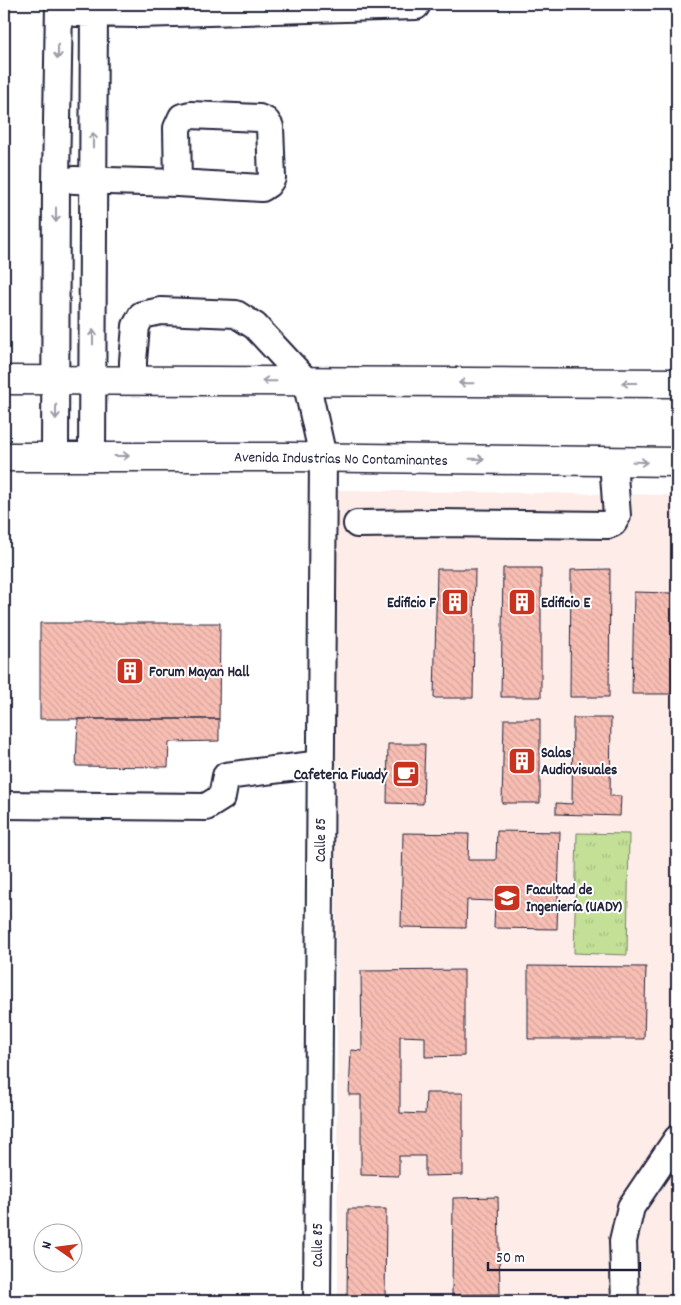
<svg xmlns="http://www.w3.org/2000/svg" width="681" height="1305" viewBox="0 0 681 1305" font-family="Dekko,sans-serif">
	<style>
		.built { fill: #fdece8 }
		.park { fill: url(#park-tufts); stroke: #738068 }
		.building { fill: url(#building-back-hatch); stroke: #22223b }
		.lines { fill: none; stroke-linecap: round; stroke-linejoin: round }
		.minor-casing { stroke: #22223b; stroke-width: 30 }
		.major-casing { stroke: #22223b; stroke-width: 31 }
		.minor { stroke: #fff; stroke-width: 26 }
		.major { stroke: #fff; stroke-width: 28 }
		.oneway { stroke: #9c9ca7 }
		.labels { text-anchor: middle; stroke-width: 4; stroke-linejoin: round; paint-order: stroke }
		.street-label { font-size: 15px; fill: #22223b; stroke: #fff }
		.poi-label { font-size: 15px; font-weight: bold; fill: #22223b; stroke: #fff; text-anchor: start }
	</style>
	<defs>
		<pattern id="park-tufts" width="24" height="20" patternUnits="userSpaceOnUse" patternTransform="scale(1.25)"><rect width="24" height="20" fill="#c4df96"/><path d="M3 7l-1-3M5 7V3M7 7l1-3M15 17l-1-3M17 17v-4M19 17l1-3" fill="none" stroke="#a8bf82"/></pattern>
		<pattern id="building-back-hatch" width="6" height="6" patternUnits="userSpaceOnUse" patternTransform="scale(1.25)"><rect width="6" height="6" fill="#f8beb3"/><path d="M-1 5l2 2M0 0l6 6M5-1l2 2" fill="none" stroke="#d4a39b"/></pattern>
	</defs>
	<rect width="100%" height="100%" fill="#fff"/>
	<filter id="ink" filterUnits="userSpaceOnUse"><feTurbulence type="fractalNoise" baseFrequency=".02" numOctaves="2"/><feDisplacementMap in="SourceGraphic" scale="10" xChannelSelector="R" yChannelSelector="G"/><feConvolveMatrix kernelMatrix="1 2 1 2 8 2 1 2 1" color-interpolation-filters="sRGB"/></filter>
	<g filter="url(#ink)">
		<path class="built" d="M334,490L677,495V1301H338Z"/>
		<path class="park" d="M577,833L629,834L627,955L574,953Z"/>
		<path class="building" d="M503,568H541V697H501Z
			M437,569H475L473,698H434Z
			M610,569L609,697H570L571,570Z
			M634,592L671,593L672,694H632Z
			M40,623H220L219,719H40Z
			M573,718H611L610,796H621L620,816L556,814V803L572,804Z
			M78,719H219V741L169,742L168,767L76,766Z
			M504,719H540V803H502Z
			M388,744H425L423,804L387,803Z
			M497,831L560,832L557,929L494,928L495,901L467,900L466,928L401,927L403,833L469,834L468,860H496Z
			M528,966L646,967L644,1039H528Z
			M464,970V1056L425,1057V1037L400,1036V1113L425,1114L426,1093H463V1175L425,1176V1156H399V1176L361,1175V1095H349L351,1050L362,1051L361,971Z
			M498,1197L500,1294L452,1295L453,1198Z
			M348,1209H386L385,1301H347Z"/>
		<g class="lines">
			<defs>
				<path id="minor" d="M77,13L138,14L416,6
					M74,180L178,183L262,188L268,184L272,178L270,127L266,121L259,118L190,115L182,117L177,128L178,183
					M133,381V361L136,326L142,315L161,311L236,314L255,326L306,381L323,457L317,1301
					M55,456L56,180L59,4
					M92,456L94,4
					M357,524L440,523L608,525L613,523L617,516L613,461
					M4,805L206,807L222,797L226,776L321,764
					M625,1301L623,1241L631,1207L677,1139"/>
				<path id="major" d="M4,380L677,383
					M4,457H291L677,462"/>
			</defs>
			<use href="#minor" class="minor-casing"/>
			<use href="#major" class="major-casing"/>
			<use href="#minor" class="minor"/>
			<use href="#major" class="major"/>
		</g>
		<defs><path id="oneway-shaft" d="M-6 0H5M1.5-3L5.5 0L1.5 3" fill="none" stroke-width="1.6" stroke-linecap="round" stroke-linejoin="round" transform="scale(1.25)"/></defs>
		<g class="oneway">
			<use href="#oneway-shaft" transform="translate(58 52) rotate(91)"/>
			<use href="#oneway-shaft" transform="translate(93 140) rotate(-90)"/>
			<use href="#oneway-shaft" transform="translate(56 215) rotate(90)"/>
			<use href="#oneway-shaft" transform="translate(93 337) rotate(-90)"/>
			<use href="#oneway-shaft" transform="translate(269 381) rotate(-179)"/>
			<use href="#oneway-shaft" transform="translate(466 383) rotate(-179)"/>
			<use href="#oneway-shaft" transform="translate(629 383) rotate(180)"/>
			<use href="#oneway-shaft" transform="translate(56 412) rotate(91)"/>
			<use href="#oneway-shaft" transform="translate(122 456)"/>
			<use href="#oneway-shaft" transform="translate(477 459) rotate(1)"/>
			<use href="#oneway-shaft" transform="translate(640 462) rotate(1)"/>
		</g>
	</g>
	<defs>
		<symbol id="building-square" viewBox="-11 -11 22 22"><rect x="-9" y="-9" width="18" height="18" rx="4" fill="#c8321e" stroke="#fff"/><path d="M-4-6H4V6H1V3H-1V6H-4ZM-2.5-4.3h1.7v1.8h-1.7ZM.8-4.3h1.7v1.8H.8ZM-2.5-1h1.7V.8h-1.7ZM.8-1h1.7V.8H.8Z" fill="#fff"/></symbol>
		<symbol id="cafe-square" viewBox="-11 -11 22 22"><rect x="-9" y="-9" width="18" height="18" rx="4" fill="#c8321e" stroke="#fff"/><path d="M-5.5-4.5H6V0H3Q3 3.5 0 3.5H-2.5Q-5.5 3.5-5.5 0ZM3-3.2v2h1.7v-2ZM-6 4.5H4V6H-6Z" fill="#fff"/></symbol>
		<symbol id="university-square" viewBox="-11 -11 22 22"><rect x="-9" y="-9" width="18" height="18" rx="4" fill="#c8321e" stroke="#fff"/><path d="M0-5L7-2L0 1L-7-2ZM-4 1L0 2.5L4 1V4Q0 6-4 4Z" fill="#fff"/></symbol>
	</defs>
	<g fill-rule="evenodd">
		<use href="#building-square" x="439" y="586" width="32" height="32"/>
		<use href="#building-square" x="506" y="586" width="32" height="32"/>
		<use href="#building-square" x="114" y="655" width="32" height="32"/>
		<use href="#building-square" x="506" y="745" width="32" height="32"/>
		<use href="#cafe-square" x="390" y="758" width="32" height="32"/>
		<use href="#university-square" x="491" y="882" width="32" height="32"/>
	</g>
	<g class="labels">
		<g class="street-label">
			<text transform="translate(341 458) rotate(1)" y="5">Avenida Industrias No Contaminantes</text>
			<text transform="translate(320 840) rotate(-90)" y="5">Calle 85</text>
			<text transform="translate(317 1245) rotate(-90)" y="5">Calle 85</text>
		</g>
		<g class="poi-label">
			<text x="436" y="607" text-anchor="end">Edificio F</text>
			<text x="541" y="607">Edificio E</text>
			<text x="149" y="676">Forum Mayan Hall</text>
			<text x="541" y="757">Salas<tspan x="541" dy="17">Audiovisuales</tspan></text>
			<text x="387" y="779" text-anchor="end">Cafeteria Fiuady</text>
			<text x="526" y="894">Facultad de<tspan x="526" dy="17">Ingeniería (UADY)</tspan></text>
		</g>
	</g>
	<rect width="681" height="1305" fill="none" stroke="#fff" stroke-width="20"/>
	<rect x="10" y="10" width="661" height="1285" fill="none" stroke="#22223b" stroke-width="2" filter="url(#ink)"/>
	<g transform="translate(58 1248) rotate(284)"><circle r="24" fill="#ffffff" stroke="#a7a7b1"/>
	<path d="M0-4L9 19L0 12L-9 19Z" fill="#c8321e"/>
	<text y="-8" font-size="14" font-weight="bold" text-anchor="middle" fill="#22223b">N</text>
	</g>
	<path d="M488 1262v8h152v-8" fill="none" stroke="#22223b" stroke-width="2.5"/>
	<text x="496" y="1262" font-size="15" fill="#22223b" stroke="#ffffff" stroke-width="4" paint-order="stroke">50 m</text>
</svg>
